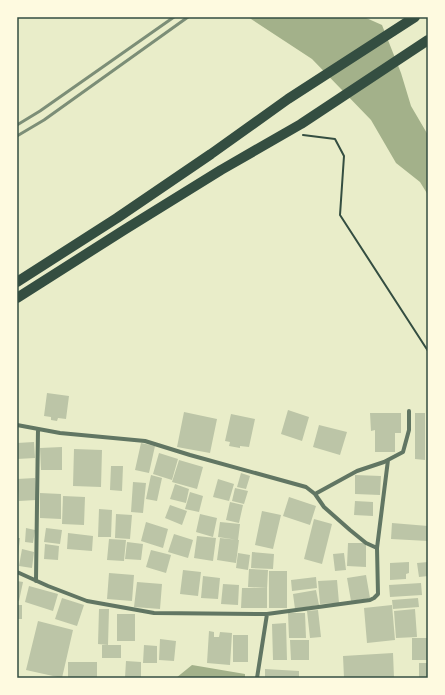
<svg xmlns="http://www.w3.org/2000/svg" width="445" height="695" viewBox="0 0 445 695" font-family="'Varela Round',sans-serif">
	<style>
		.water { fill: #a3b18a }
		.building { fill: #bcc5a7 }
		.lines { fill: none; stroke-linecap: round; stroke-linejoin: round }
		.path { stroke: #344e41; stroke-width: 2 }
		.minor { stroke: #617663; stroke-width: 4 }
		.trunk { stroke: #344e41; stroke-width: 10 }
		.rail { stroke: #7c8e77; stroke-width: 3 }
		.neatline { fill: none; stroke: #344e41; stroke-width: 1.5 }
	</style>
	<rect width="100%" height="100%" fill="#e9edc9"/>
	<path class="water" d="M248,17H364L382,25L401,73L411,106L428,135V195L420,182L396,163L371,120L312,59Z
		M192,665L245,674V678H176Z"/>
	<path class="building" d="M47,393L69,396L66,419L58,418L57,421L51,420V417L44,416Z
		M288,410L309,417L302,441L281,434Z
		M184,412L217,419L210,453L177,447Z
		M370,413H401V433H395V452H375V430L371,431Z
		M415,413H425V460L415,459Z
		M231,414L255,419L249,447L240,446V448L229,446L230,442L225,441Z
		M319,425L347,432L340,455L313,447Z
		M34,442L35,458L17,459V443Z
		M141,443L155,446L149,473L135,470Z
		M62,447V470H41L40,448Z
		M74,449L102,450L101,487L73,486Z
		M159,453L178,459L172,480L153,474Z
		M179,460L203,467L197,489L172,482Z
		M111,466H123L122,491L110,490Z
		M241,473L250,476L246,489L237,487Z
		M151,475L162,478L157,501L146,499Z
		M355,475L381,476L380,495L355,494Z
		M35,478L36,500L19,501L17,479Z
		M218,479L234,484L229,501L213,497Z
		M133,482L146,483L143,513L131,512Z
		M175,484L189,489L186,503L170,499Z
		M235,488L248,491L244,504L232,501Z
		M190,492L203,496L199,512L185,509Z
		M40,493L61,494V519L40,518Z
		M63,496L85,497L84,525L62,524Z
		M289,497L316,506L310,525L283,516Z
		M355,501L373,502V516L354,515Z
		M230,502L243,505L239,523L226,520Z
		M170,505L187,511L182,525L165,518Z
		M99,509L112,510L111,537H98Z
		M262,511L281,515L273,549L255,545Z
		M116,514L132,515L130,539L115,538Z
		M200,514L217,518L213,537L196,532Z
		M314,519L332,524L322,564L304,559Z
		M146,522L168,529L163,548L141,541Z
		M220,522L240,524L238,540L218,537Z
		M392,523L428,526V541L391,539Z
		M26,528L35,530L33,543L25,542Z
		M46,528L62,530L60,544L44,542Z
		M68,533L93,536L92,551L67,549Z
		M174,534L193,540L188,558L168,552Z
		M197,536L216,538L213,561L194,558Z
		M17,538H20L18,555H17Z
		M220,538L239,540L236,563L217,560Z
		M109,539L126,540L124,561L107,560Z
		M127,542L143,544L141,560L125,559Z
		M348,543H366V567L347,566Z
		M45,544L59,546L58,560L44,559Z
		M22,549L34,552L32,568L19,566Z
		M151,550L171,555L166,573L146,567Z
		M252,552L274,554L273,569L251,568Z
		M238,553L250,555L248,570L236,568Z
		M344,553L346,570L335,571L333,554Z
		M409,562V573L406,574V579L390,580V563Z
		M428,562V576L419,577L417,563Z
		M249,569L268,570L267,588L248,587Z
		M183,570L201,572L198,596L180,594Z
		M269,571H287V608H269Z
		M109,573L134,575L132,601L107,599Z
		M366,575L370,598L351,601L347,578Z
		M203,576L220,578L218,599L201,598Z
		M316,577L317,588L292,591L291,580Z
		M337,580L339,603L320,604L318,581Z
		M17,581L23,582L19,601L17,600Z
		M137,582L162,584L160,609L134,607Z
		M421,583L422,595L390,597L389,585Z
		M223,584L239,585L238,605L221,604Z
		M29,586L58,594L53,611L25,602Z
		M242,588H267V608H241Z
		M316,590L319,605L295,609L293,594Z
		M62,598L84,605L77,626L55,619Z
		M418,598L419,607L393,609L392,600Z
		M17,605H22V619H17Z
		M392,605L395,640L367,643L364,608Z
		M99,609H109L108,645L98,644Z
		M415,609L417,637L396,638L394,611Z
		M318,610L321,637L310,638L307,611Z
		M288,613H305L306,638H289Z
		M117,614H135V641H117Z
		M38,621L73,630L62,678L26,670Z
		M286,623L287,660H273L272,624Z
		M209,631L214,632V637H219L220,632L232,633L230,665L207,663Z
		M233,635H248V662H233Z
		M412,638H428V660H412Z
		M160,639L176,641L174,661L159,660Z
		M290,640H309V660H291Z
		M102,645H121V658H102Z
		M144,645L157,646V663H143Z
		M393,653L394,678H344L343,656Z
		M126,661L141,662V678H125Z
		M68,662H97V678H68Z
		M419,663H428V678H419Z
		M265,669L299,671V678H265Z"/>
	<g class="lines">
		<path class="path" d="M303,135L335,139L344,156L340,215L428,351"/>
		<path class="minor" d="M17,425L60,433L145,441L190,455L306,487L315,494L324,507L350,530L366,543L377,548L378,594L374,598L370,600L267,614L154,613L87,601L48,586L17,572
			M315,494L357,471L384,462L403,452L409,430V411
			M377,548L388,460
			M36,581L38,429
			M257,678L267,614"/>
		<path class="trunk" d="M17,282L117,218L211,154L288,99L415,17
			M17,298L124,230L221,170L301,124L428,40"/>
		<path class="rail" d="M17,125L40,111L174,17
			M17,136L44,120L188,17"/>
	</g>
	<rect width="445" height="695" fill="none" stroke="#fefae0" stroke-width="36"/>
	<rect x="18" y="18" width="409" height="659" class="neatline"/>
</svg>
